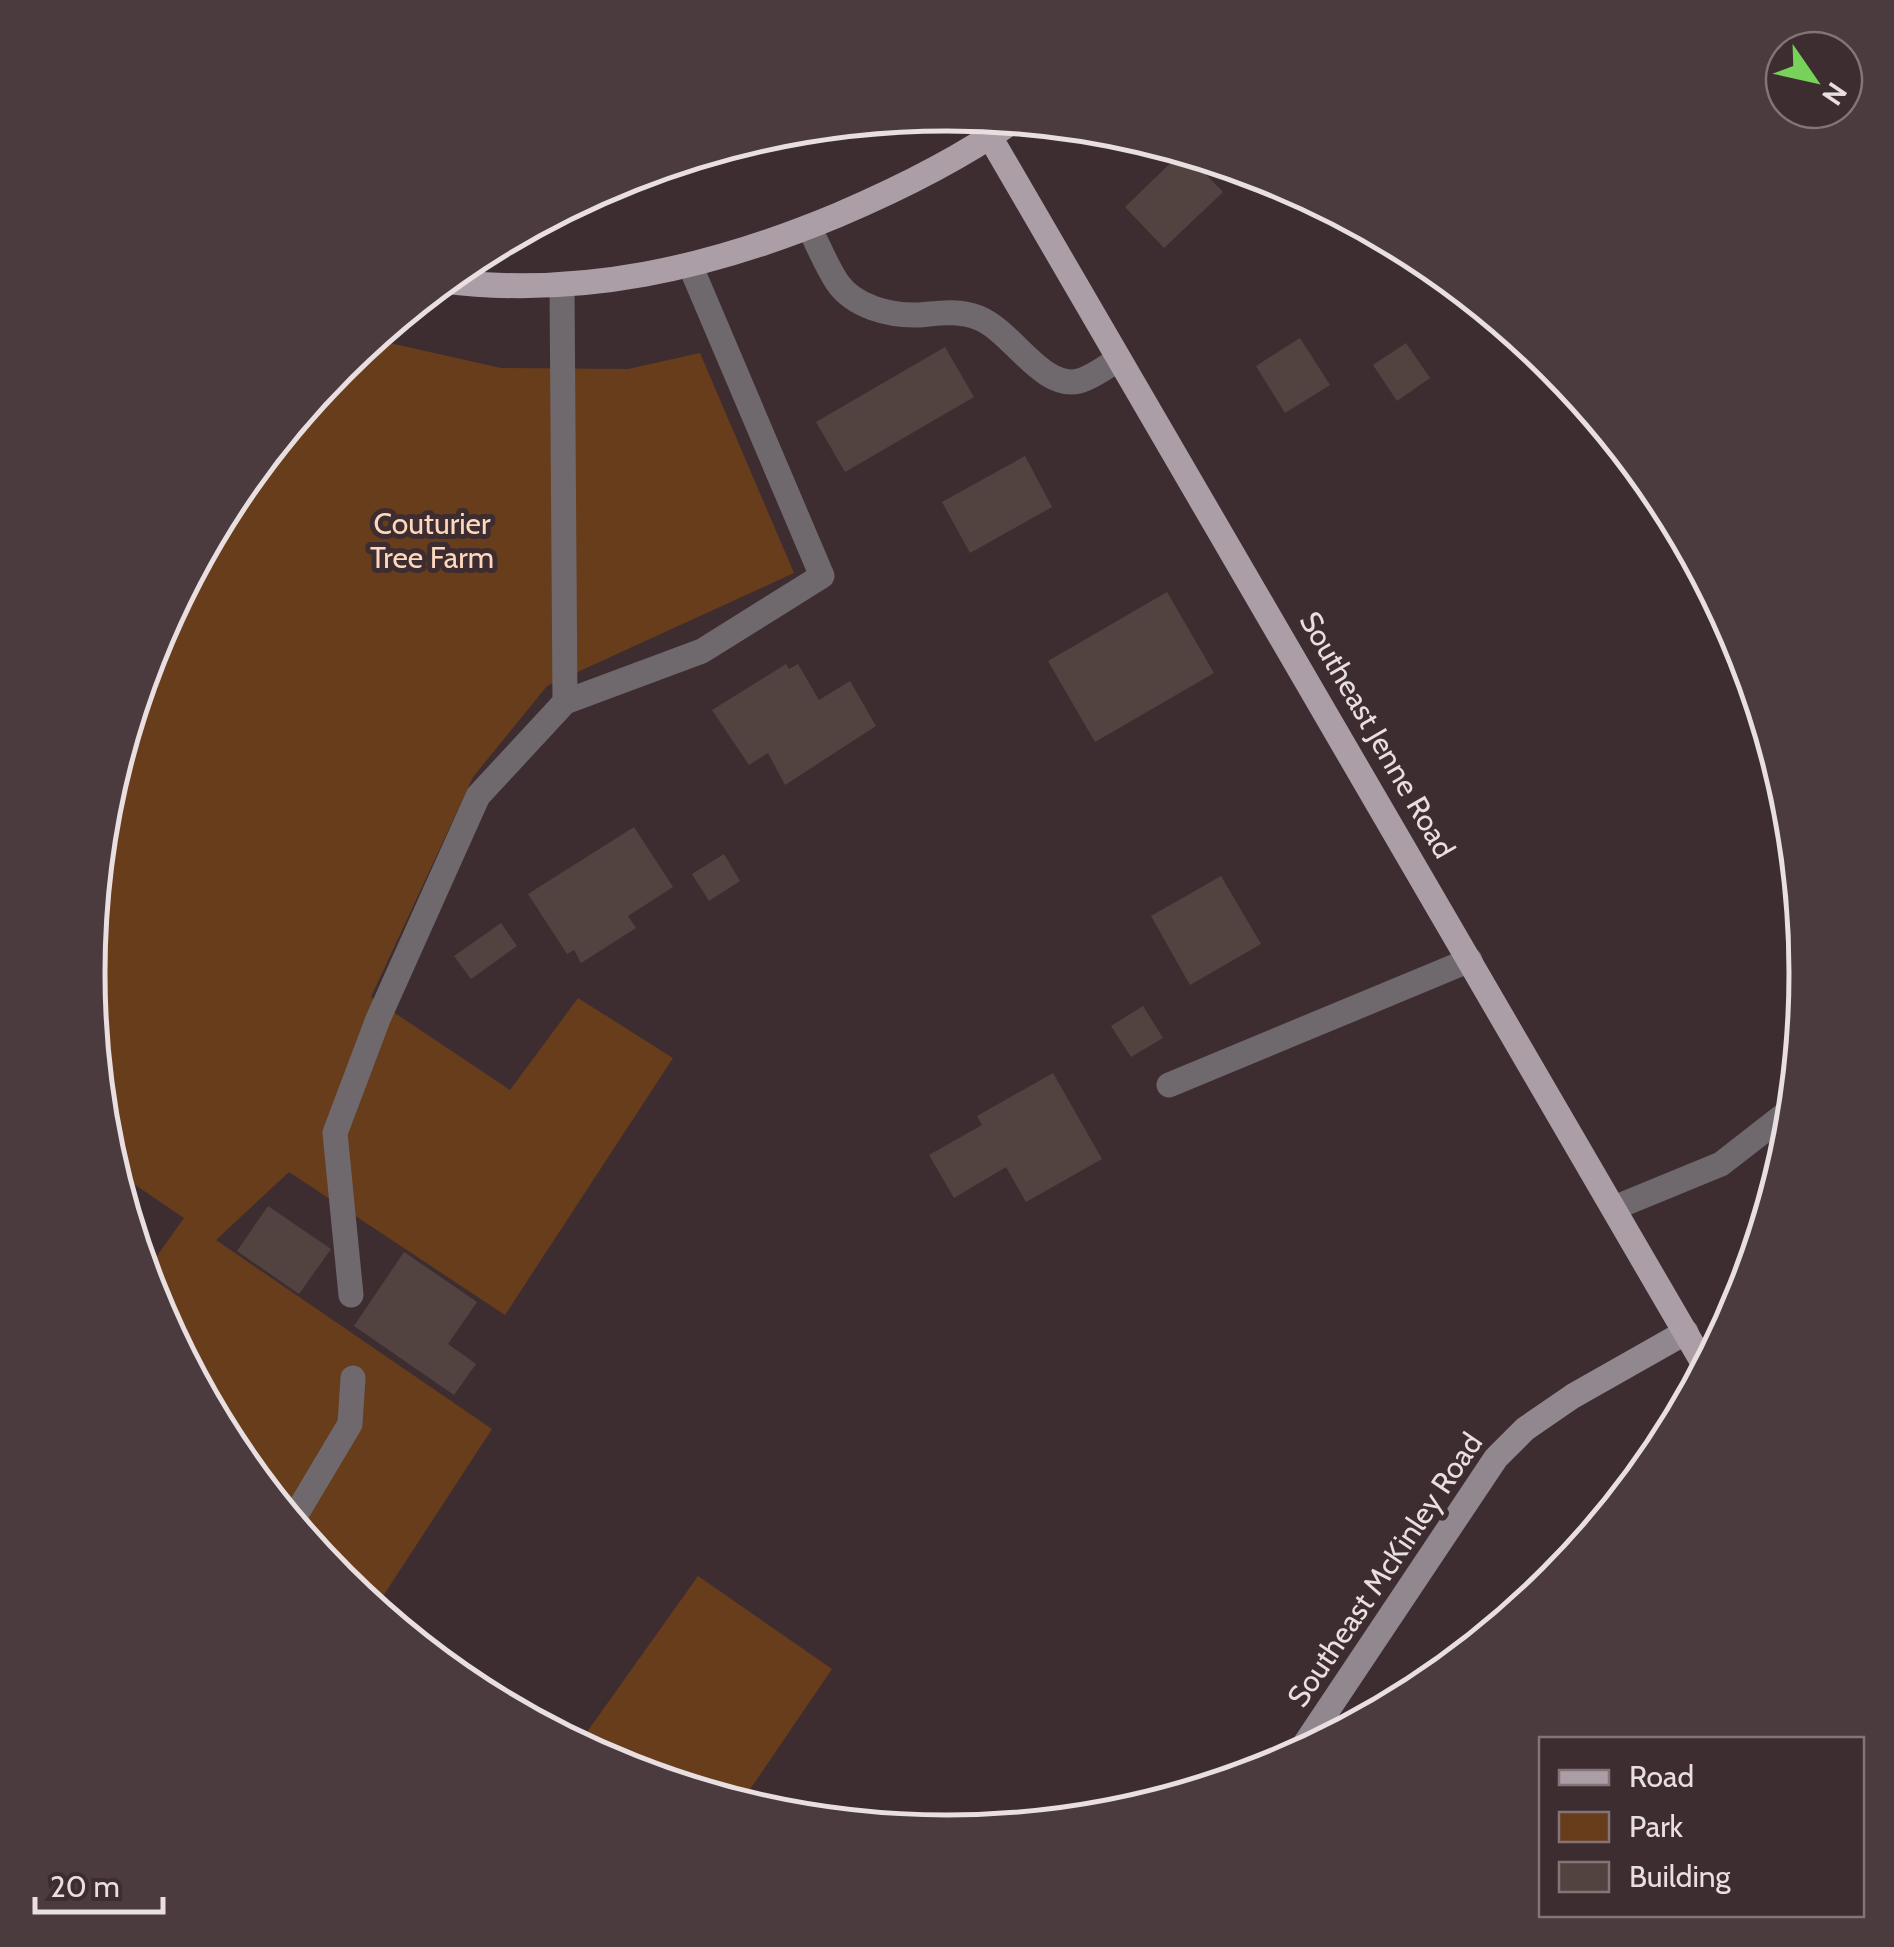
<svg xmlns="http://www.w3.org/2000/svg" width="1894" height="1947" viewBox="0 0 1894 1947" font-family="Cabin,sans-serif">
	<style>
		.green { fill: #673d1b }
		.building { fill: #534340 }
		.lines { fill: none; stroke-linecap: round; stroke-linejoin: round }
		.lane { stroke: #6f686d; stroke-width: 25 }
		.secondary { stroke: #91878e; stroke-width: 25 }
		.primary { stroke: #ab9ea7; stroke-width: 25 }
		.labels { text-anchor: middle; stroke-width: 10; stroke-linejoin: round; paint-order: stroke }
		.park-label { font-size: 30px; fill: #fed8bc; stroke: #3d2d31 }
		.street-label { font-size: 30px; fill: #e9dee0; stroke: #3d2d31 }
		.rim { fill: none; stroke: #e9dee0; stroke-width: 5 }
	</style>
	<rect width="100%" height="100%" fill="#3d2d31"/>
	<path class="green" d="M829,126L591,195V194L619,179L780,130Z
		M372,339L501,368L628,369L700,353L794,573L547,686L473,777L371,997L510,1090L578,998L673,1058L505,1315L289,1172L216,1240L492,1429L374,1610L339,1581L232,1451L153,1302L144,1274L184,1218L113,1170L104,1141L88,974L104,805L153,644L233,496L340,365Z
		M698,1576L832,1669L740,1804L618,1767L577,1746Z"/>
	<path class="building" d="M1183,151L1223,192L1164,248L1125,207Z
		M1300,338L1330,385L1285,413L1256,366Z
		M1406,343L1430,378L1397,401L1373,365Z
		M945,347L974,397L845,472L816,422Z
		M1025,456L1052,507L970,553L942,502Z
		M1167,592L1214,673L1095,742L1048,661Z
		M786,664L789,669L798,664L819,700L850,681L876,726L785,785L768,753L749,765L712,710Z
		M634,827L673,887L628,916L636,928L581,963L574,950L567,954L528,894Z
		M724,854L740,881L709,901L692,874Z
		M1221,876L1261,944L1190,985L1151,916Z
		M501,923L517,946L471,979L454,956Z
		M1143,1006L1163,1038L1131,1057L1111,1026Z
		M1053,1073L1102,1159L1026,1202L1006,1167L954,1198L929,1155L982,1125L977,1116Z
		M268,1206L331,1249L299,1294L237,1251Z
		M404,1252L477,1302L448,1344L476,1364L454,1395L354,1326Z"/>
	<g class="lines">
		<path class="lane" d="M809,227C818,245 826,265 837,282C854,307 890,316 919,315C941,313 958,310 979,318C1013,332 1042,390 1079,381C1092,378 1107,366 1119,359
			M565,702L702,651L822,576L690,265
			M1169,1085L1470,960
			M1614,1208L1721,1164L1793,1108
			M351,1295L335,1133L378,1019L478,796L565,702L562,285
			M291,1523L350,1424L353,1378"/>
		<path class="secondary" d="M1297,1756L1496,1458L1525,1429L1573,1396L1686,1332"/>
		<path class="primary" d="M990,137L1706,1368
			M443,281C581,298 711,268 838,215C899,189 960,159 1013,121"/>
	</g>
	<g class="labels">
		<g class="park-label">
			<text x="432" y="534">Couturier<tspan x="432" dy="34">Tree Farm</tspan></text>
		</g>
		<g class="street-label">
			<text transform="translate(1377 735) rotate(60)" y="10">Southeast Jenne Road</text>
			<text transform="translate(1385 1570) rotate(-56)" y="10">Southeast McKinley Road</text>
		</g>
	</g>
	<path d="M0 0H1894V1947H0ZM105 973a842 842 0 1 1 1684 0a842 842 0 1 1-1684 0Z" fill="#4b3b3f" fill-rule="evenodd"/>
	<path class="rim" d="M105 973a842 842 0 1 1 1684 0a842 842 0 1 1-1684 0Z"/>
	<rect x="1539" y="1737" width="325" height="180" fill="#3d2d31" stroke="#827477" stroke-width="2.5"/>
	<rect x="1559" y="1770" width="50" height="15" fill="#ab9ea7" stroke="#827477" stroke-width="2.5"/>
	<text x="1629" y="1787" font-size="30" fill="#e9dee0">Road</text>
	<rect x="1559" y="1812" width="50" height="30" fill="#673d1b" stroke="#827477" stroke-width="2.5"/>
	<text x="1629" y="1837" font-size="30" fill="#e9dee0">Park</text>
	<rect x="1559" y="1862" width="50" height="30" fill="#534340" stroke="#827477" stroke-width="2.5"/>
	<text x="1629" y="1887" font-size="30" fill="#e9dee0">Building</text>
	<g transform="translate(1814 80) rotate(124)"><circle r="48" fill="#3d2d31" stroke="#827477" stroke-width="2.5"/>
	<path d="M0-8L18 38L0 25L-18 38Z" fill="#77d259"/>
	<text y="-15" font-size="28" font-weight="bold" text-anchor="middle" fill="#e9dee0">N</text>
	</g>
	<path d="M35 1897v15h128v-15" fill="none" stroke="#e9dee0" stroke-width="5"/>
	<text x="50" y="1897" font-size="30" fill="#e9dee0" stroke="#3d2d31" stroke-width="8" paint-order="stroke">20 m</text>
</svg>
